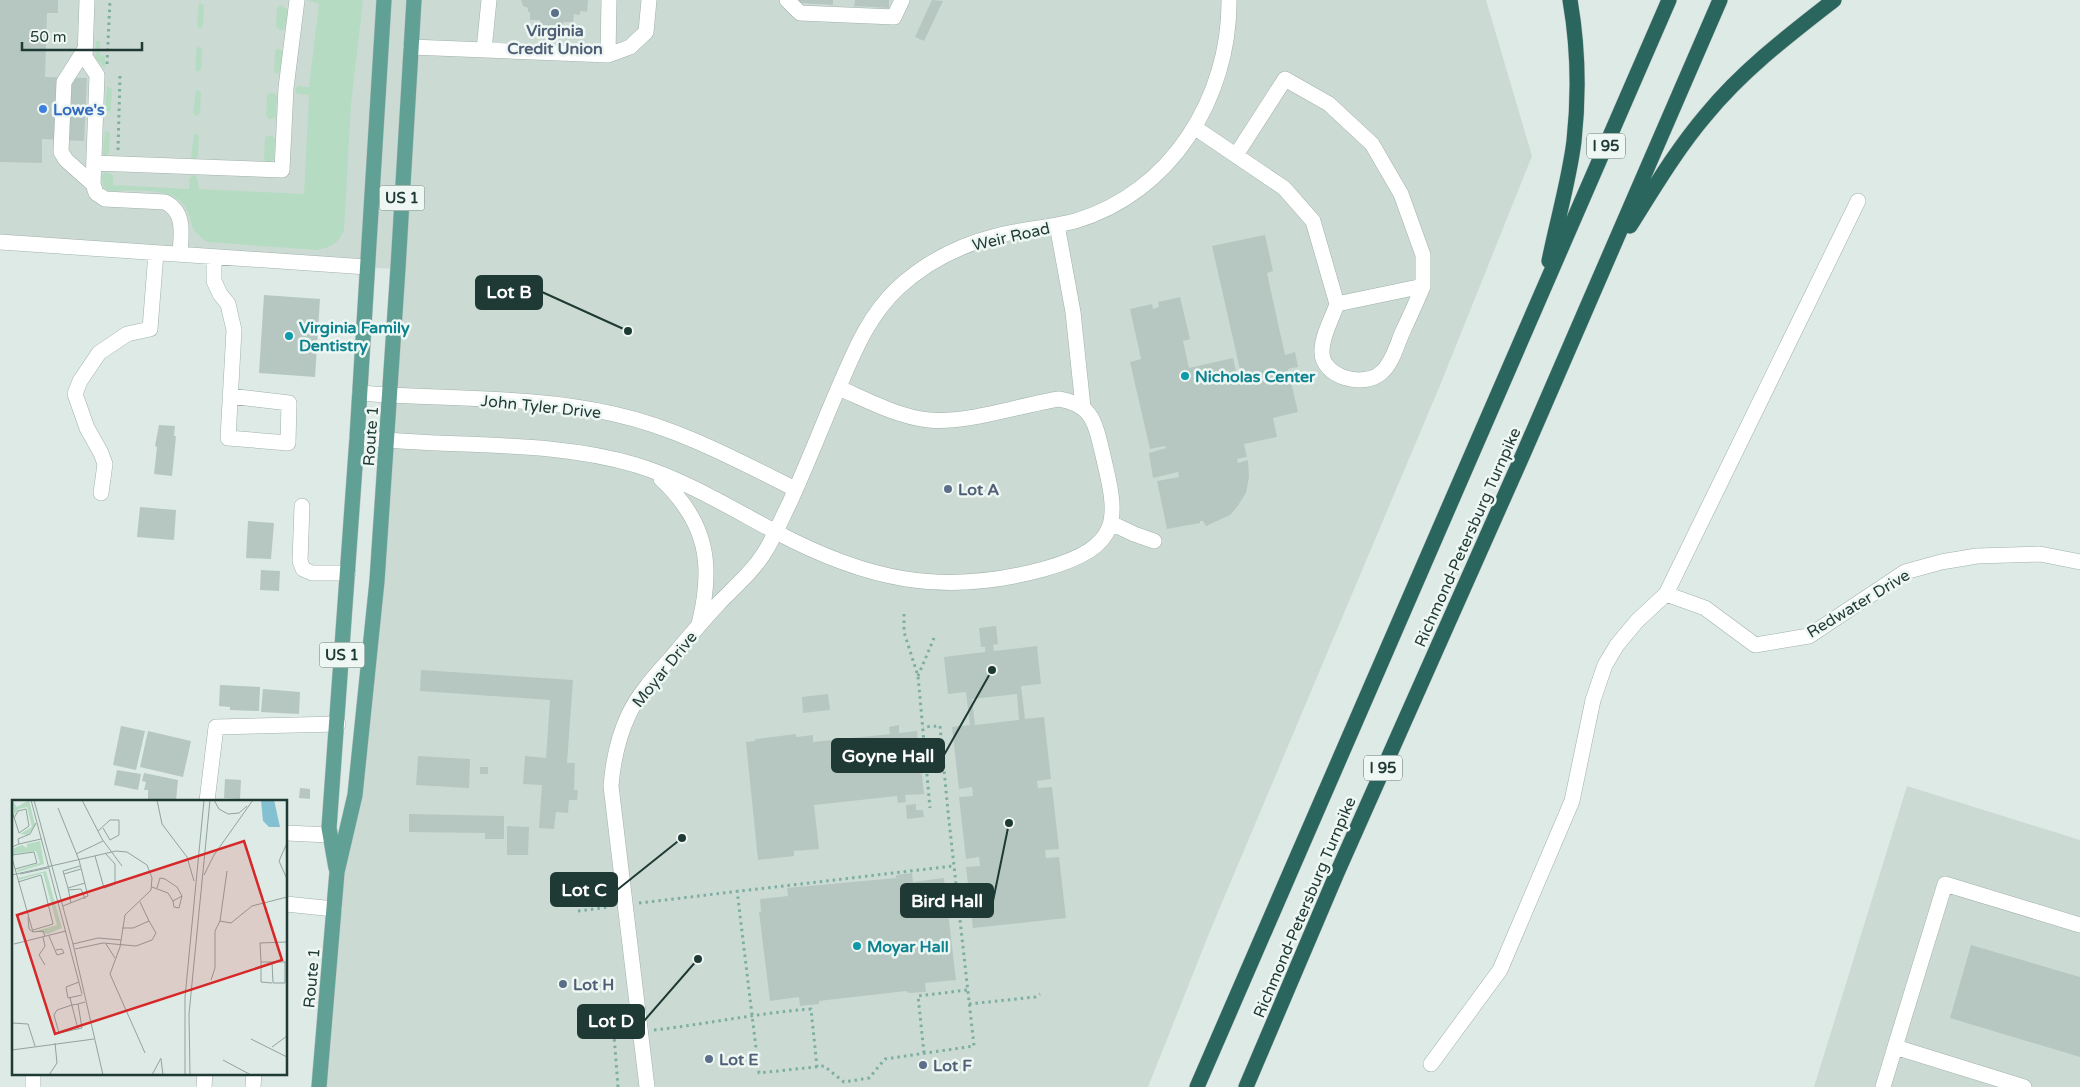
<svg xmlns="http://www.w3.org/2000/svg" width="2080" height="1087" viewBox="0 0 2080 1087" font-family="'Varela Round',sans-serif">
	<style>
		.built { fill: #ccdad4 }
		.green { fill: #b5dcc2 }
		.building { fill: #b6c7c1; fill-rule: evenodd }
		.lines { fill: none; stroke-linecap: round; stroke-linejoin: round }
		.minor-casing { stroke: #a0b1ac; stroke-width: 16 }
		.major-casing { stroke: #bcc4c2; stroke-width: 16 }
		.highway-casing { stroke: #bcc4c2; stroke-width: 16 }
		.path { stroke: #7daea2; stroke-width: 3; stroke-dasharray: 2.5 4; stroke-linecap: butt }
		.minor { stroke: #fff; stroke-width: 15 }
		.major { stroke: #61a195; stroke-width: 15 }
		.highway { stroke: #2a665e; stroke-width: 15 }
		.service-dot { fill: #5c6f8a; stroke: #eef7f3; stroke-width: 2 }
		.shop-dot { fill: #3f7fe0; stroke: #eef7f3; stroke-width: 2 }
		.culture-dot { fill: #0f9aa8; stroke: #eef7f3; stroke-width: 2 }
		.labels { text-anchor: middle; stroke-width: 5; stroke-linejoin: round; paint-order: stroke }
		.shield { fill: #eef7f3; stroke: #5d726d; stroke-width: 1 }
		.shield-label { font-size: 15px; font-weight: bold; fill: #1f3934 }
		.service-label { font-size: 16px; font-weight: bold; fill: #4e5e75; stroke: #eef7f3; text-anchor: start }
		.shop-label { font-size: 16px; font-weight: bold; fill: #366cbe; stroke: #eef7f3; text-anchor: start }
		.street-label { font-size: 16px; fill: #1f3934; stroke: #eef7f3 }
		.culture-label { font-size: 16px; font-weight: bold; fill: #0d838f; stroke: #eef7f3; text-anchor: start }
		.inset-road { fill: none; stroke: #91a39e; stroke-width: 1 }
		.view { fill: #d62828; fill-opacity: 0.15; stroke: #d62828; stroke-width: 2.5 }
		.inset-edge { fill: none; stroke: #1f3934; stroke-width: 2.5 }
		.leader { fill: none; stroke: #1f3934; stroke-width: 2 }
		.callout-dot { fill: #1f3934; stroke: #eef7f3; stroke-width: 2 }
		.callout { fill: #1f3934; stroke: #1f3934; stroke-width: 2 }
		.callout-label { font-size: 18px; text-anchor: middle; font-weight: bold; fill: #fff }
	</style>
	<rect width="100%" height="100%" fill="#ddeae5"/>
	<path class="built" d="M0,0H1486L1532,156L1441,383L1210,931L1148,1087H326L397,269L0,249Z
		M1907,786L2080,840V1087H1814Z"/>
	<path class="green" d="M307,0H363L351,104L344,230C339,243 330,248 317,250L207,242C187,228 195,225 185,207C174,186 129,191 108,191L103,186L101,176L106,172L113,175V185L189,189V179L193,175L197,177L199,189L304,194L309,95L297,94L295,89L298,86L309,87L319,4Z
		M199,2L204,5L203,26L200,29L197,26Z
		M281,5L288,10L285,28L282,31L276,27L277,8Z
		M96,41H100V55L105,56V68L95,58Z
		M197,46L202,49L201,69L198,72L195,69Z
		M278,48L283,52L280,72L276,74L274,71L275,51Z
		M107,86L112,89L111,110L108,112L105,109Z
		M196,90L201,92L200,113L196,116L193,113Z
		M270,93H274L277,96L276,116L274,119H269L266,116L267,95Z
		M105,130L110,133L109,153L106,156L103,154Z
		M194,133L199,136L198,157L194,159L191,157Z
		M267,136H272L275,139L274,159L271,162H266L264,159L265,138Z"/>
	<path class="building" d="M0,0H58V13H47L45,77L87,78L84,141L42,139V163L0,162Z
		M521,0H588L587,12L580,11V15L574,14L573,22H563V28L540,27V20H530V12H528V8L523,6Z
		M799,0H833V5L799,3Z
		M855,0H889V8L854,6Z
		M932,0L943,1L924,41L915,37Z
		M1265,235L1273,271L1267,273L1285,355L1295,352L1298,367L1288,369L1298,412L1273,418L1277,437L1244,444L1247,457L1237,459L1238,463L1248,460L1249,477L1246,493L1237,507L1230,515L1206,526L1203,521H1200V523L1167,529L1157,481L1179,477L1178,472L1153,478L1149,453L1166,448L1165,446L1150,449L1130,362L1141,359L1130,309L1152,304L1153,309L1159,307L1158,302L1180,297L1190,339L1183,341L1189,368L1233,358L1239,384L1243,383L1212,246Z
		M264,295L320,299L315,377L259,373Z
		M159,425L175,426L174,436H176L172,476L154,474L157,447L155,446Z
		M140,507L176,510L174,540L137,537Z
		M248,521L274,523L271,559L246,558Z
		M261,570L280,571L279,591L260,590Z
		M996,626L998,644L993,645L994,651L1037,646L1041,684L1021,686L1025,719L1044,717L1051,779L1037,781L1038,788L1052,787L1059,849L1045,850L1046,858L1059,857L1066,918L973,928L966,867L980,866L979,857L966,859L959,797L973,796L972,787L959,789L952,727L970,725L966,692L948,694L944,657L985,652V647H981L979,628ZM1017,694L1019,720L975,725L972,699Z
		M421,670L573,680L567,763H575L574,790H578L577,800H569L568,813L556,812L554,829L539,828L542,785L523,784L525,756L546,758L550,700L420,691Z
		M220,685L260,687L259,711L230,710V707L219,706Z
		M263,689L300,692L299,714L261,712Z
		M828,694L830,710L803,713L802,697Z
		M899,725V733L917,731L924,794L905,795L906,802L898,803L897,796L814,805L819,849L794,851V856L758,860L746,742L755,741V739L796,734V737L813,735V742L890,734L889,727Z
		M121,726L145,731L136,770L113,765Z
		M148,731L191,741L183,777L140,767Z
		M418,756L470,759L469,788L416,785Z
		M480,767H488V774H480Z
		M117,770L141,774L138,790L114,785Z
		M144,773L178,780L176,801H148V790H144L146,782L142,781Z
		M225,779L241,780L240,799L224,798Z
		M300,788L310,789V799L299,798Z
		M916,804V810H923L924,817L907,819L906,805Z
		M409,814L504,816V839H485V833L409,832Z
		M507,826L529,827L528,855H507Z
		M912,873L913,882L944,878L956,980L925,983L926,992L909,993L906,991L819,1001V1004L800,1006L799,997L770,1001L759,912H761L760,899L788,896L787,888L896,878V875Z
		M1971,945L2080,977V1057L1950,1018Z"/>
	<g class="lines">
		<defs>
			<path id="minor" d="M87,0L85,57L97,75L93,184L96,193L105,199L165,202C186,212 181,235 180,254
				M787,0L800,13L894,17L902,0
				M411,47L608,55L630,47L646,32L649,0
				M85,49L64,82L61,152L66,160L93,184
				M484,50L489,0
				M608,55L609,0
				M1194,127L1284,188L1313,221L1337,304L1423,286V255L1401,194L1372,144L1329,104L1285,79L1236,155
				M94,163L282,170L286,88L297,0
				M1057,225L1073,312L1083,407
				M0,242L367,267
				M214,257V281L220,294L228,304L234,330L228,438L288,443L289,403L230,396
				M1337,304C1332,319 1322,335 1322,351C1321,377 1364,389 1382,372C1393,362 1397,344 1403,331C1410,316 1417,301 1423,286
				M360,393C444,400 531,395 614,414C678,428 737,460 795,489
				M357,438C384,440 411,442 438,443C505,446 572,446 636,465C685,480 729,507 774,531C866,580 942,597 1044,569C1129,545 1117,515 1100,443C1094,416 1087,404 1059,399C1020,405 966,424 929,420C898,417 867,400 839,388
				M661,479C707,522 714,565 699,624
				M101,493L105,464L101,453L87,428L75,394L80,381L99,353L127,334L150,329L156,253
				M302,506L300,561L303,569L312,573H348
				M1111,523L1134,534L1154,541
				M1666,594L1858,201
				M207,801L216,727L338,724
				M286,833L329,835
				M286,904L334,909
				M1431,1064L1500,970L1572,801L1593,700L1605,665L1617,645L1637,621L1666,594L1705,608L1755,645L1809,636L1905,572L1941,562L1977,556L2040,554L2080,562
				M33,1087V1073
				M204,1087L205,1073
				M253,1087L254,1073
				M647,1087L611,786C613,761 618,737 629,714C639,693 655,676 671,658C687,639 703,620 720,602C736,586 755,569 766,550C775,535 782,518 790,502C807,465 822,426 838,389C854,352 868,316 898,288C925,263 960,245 996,236C1022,229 1049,228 1075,221C1171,193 1230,97 1229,0
				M1883,1087L1895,1047
				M2024,1087L1895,1047L1945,884L2080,925"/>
			<path id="major" d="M336,868L329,828L357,438L384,0
				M319,1087L337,872L355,795L377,581L398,268L414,0"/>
			<path id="highway" d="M1630,226C1654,188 1677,149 1706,115C1743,70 1789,35 1834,0
				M1549,261C1557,221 1569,181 1574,141C1579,95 1578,46 1570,0
				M1197,1087L1669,0
				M1246,1087L1337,873L1525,450L1720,0"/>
		</defs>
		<use href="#minor" class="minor-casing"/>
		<use href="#major" class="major-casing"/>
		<use href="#highway" class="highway-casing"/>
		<path class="path" d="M107,64L110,0
			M118,150L120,76
			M904,614V632L918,676L930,808
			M918,676L934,638
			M737,890L759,1073L824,1066L844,1082L869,1078L885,1059L974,1046L948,812L940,726L923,727
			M639,903L953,866
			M578,911L610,907
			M969,1004L1035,997L1040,994
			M654,1030C707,1024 758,1013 811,1009L817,1067
			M924,1053L918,996L967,990
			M618,1087L614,1035L625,1033"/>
		<use href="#minor" class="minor"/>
		<use href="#major" class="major"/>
		<use href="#highway" class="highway"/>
	</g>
	<g class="service-dot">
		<circle cx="555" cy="13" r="5"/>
		<circle cx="948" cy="489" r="5"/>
		<circle cx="563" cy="984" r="5"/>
		<circle cx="709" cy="1059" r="5"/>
		<circle cx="923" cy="1065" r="5"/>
	</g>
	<circle class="shop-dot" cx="43" cy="109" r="5"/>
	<g class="culture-dot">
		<circle cx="289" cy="336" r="5"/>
		<circle cx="1185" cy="376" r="5"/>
		<circle cx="857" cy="946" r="5"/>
	</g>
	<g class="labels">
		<g class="shield">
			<rect x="1587" y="133.5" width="38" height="25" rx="4"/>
			<rect x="379.5" y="185.5" width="45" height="25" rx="4"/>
			<rect x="319.5" y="642.5" width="45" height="25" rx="4"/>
			<rect x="1364" y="755.5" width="38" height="25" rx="4"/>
		</g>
		<g class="shield-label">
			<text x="1606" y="151">I 95</text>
			<text x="402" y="203">US 1</text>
			<text x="342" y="660">US 1</text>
			<text x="1383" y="773">I 95</text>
		</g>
		<g class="service-label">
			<text x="555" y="36" text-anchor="middle">Virginia<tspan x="555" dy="18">Credit Union</tspan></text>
			<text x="958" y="495">Lot A</text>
			<text x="573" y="990">Lot H</text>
			<text x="719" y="1065">Lot E</text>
			<text x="933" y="1071">Lot F</text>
		</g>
		<g class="shop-label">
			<text x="53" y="115">Lowe's</text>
		</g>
		<g class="street-label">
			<text transform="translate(1011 236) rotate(-13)" y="6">Weir Road</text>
			<text transform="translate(541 406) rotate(6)" y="6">John Tyler Drive</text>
			<text transform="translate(370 436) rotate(-86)" y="6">Route 1</text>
			<text transform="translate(1467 537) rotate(-66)" y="6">Richmond-Petersburg Turnpike</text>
			<text transform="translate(1858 603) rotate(-31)" y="6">Redwater Drive</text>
			<text transform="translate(664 669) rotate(-51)" y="6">Moyar Drive</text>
			<text transform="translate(1304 907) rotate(-67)" y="6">Richmond-Petersburg Turnpike</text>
			<text transform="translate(311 978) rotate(-85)" y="6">Route 1</text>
		</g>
		<g class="culture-label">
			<text x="299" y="333">Virginia Family<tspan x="299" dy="18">Dentistry</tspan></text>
			<text x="1195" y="382">Nicholas Center</text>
			<text x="867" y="952">Moyar Hall</text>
		</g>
	</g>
	<g transform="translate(12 800)">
		<rect width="275" height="275" fill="#ddeae5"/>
		<path d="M0,0L5,7L17,0L23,25L16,35L8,34L20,27L15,7L7,9L2,15ZM28,41L32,64L6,72L5,70L28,63L24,51L0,54V49L10,45L15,48V44ZM34,71L50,128L36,134L24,131L45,125L31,73L7,80L6,78Z" fill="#b5dcc2"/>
		<path d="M249,0H262L268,27H257L251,21Z" fill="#83c0d1"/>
		<path class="inset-road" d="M19,0L70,194M22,0L61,144L91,275M70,0L90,39L110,66M145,0L150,24L175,57L182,81M202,0L207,9L216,14L227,13L235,6M46,8L67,60L76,96L51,106M0,11L7,33M2,18L6,11L14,9L17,26L7,33M86,31L98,20H107V35L98,40L91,28M275,43L267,61L275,79M7,44L29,39M0,47L7,44L6,39L18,34L24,23M64,54L91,41M0,55L22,52L25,63L3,69M83,56L92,88L103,84V64L93,53M0,58L21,132L31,131L33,136M8,74L36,68M52,74L69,69M0,75L104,51L115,52L135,65L140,78L139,90L113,115L108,147L98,174L133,253M192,75L202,55L241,0M6,82L29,75L41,124L21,130M140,87L156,93L161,101L170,96L165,87L153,79L148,78L145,88M56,88L51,71L68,66M56,90L69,89L73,99M161,101L162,107L167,108L170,96M128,102L137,121M59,103L56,88L73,83M16,117L17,129L21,132M208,121L215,71M110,128H121L137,121L144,133M37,136L45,155L52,153L50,149L44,150M31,137L33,146L27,155L33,165M275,142L248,143L249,162H275M2,144L54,131M61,144L86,138L109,140M94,144L103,158M63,149L91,143L124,146L140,140L144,133M249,162V182L260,183M260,162L261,183H273V162M199,180L203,168V131L208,121L219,123L240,106L275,97M67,182L54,187L56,198L70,195M58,198L66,229M66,204L70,228L47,233L42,215L45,210L60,205L66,204L73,202M0,223L16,224L23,246M239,239L275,257M260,247L275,236M0,250L82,239M149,259L151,275M211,260L239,275M37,275L45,263L43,243M140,275L149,258M173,275V197L192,0M178,275L177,214L198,0M204,275H223"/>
		<path class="view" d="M232,41L270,160L43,234L5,115Z"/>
		<rect width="275" height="275" class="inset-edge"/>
	</g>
	<path class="leader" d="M628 331L542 292M992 670L944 755M682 838L617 890M1009 823L993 901M698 959L644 1021"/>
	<g class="callout-dot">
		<circle cx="628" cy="331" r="5"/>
		<circle cx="992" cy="670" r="5"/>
		<circle cx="682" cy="838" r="5"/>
		<circle cx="1009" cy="823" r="5"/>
		<circle cx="698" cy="959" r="5"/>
	</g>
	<g class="callout">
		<rect x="476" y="276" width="66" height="33" rx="5"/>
		<rect x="832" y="739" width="112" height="33" rx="5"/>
		<rect x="551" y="873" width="66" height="33" rx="5"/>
		<rect x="901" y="884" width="92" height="33" rx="5"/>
		<rect x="578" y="1005" width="66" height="33" rx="5"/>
	</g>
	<g class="callout-label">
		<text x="509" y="298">Lot B</text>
		<text x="888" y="762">Goyne Hall</text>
		<text x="584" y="896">Lot C</text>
		<text x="947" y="907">Bird Hall</text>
		<text x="611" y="1027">Lot D</text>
	</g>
	<path d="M22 42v8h120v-8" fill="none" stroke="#1f3934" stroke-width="2.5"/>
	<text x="30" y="42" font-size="15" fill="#1f3934" stroke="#eef7f3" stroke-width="4" paint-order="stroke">50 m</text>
</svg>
